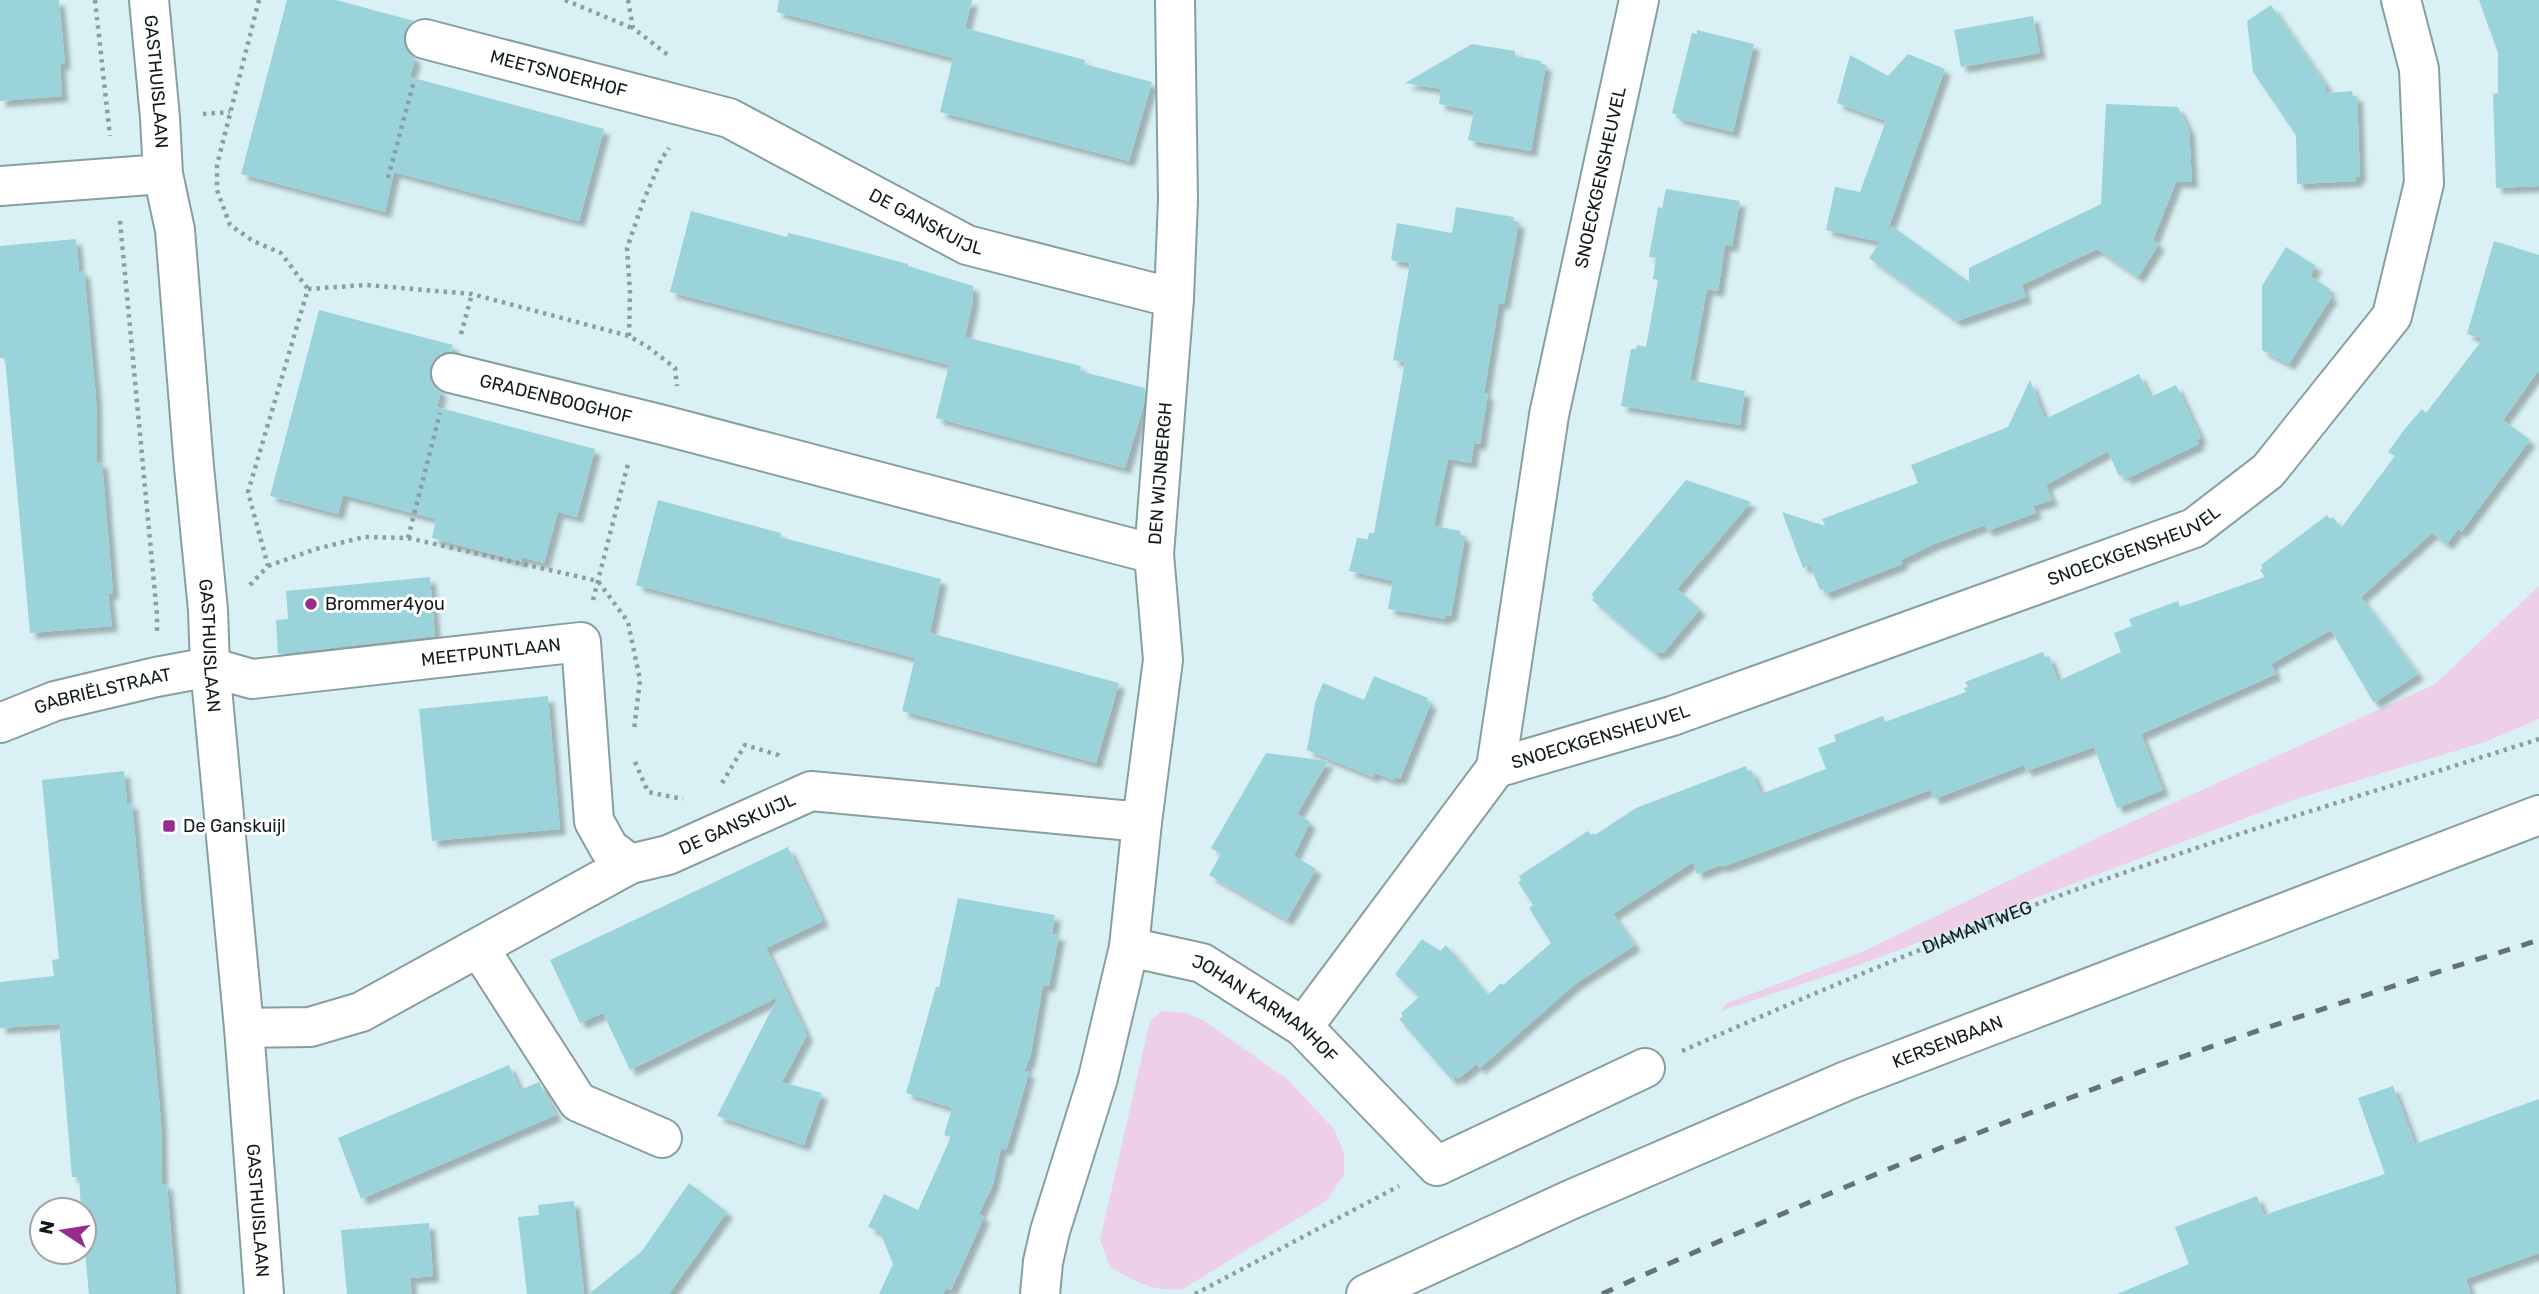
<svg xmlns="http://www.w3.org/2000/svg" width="2539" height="1294" viewBox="0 0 2539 1294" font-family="Rubik,sans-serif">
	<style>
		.green { fill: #edd0e8 }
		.building { fill: #9bd3da; filter: url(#shadow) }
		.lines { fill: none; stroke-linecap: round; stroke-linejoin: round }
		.minor-casing { stroke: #889fa1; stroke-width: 42 }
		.major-casing { stroke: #889fa1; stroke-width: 42 }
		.path { stroke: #8c9ea0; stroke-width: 4.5; stroke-dasharray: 3.5 5; stroke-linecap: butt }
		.minor { stroke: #fff; stroke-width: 38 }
		.major { stroke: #fff; stroke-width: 38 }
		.rail { stroke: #647375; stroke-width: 5; stroke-dasharray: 12 12; stroke-linecap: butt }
		.poi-dot { fill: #972b8d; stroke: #fff; stroke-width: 2.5 }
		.labels { text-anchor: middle; stroke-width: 6; stroke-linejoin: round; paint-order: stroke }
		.street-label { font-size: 18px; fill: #131c1d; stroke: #fff }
		.poi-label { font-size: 18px; fill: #131c1d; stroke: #fff; text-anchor: start }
	</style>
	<defs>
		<filter id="shadow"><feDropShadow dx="6" dy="6" stdDeviation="2" flood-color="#0004"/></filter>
	</defs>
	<rect width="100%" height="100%" fill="#d9f1f4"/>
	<path class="green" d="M2539,586V719L2485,742L2296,799L1859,965L1721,1011L1727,1003L1864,951L2103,835L2435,684Z
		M1162,1011L1186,1013L1203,1020L1287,1079L1334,1129L1344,1153V1175L1326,1201L1183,1289C1152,1292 1136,1282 1110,1267L1100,1240L1150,1021Z"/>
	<path class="building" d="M0,0H59L65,64H60L62,96L0,101Z
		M287,0H336L414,21L409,24L404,34V45L409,54L415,58L410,77L604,129L579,221L394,172L385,212L241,174Z
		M779,0H972L965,28L1085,60L1084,64L1152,82L1129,161L940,112L953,58L777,12Z
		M2479,0H2539V186L2496,188L2493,94L2498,93V53Z
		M2271,5L2326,85L2325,93L2352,91L2353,96H2357L2360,177H2356V181L2297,184L2296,135L2253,72L2247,21Z
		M2033,16L2040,53L1961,67L1954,30Z
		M1697,30L1754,44L1733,132L1676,118L1677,115L1672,113L1692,33L1697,34Z
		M1472,44L1515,51V56L1541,61V64L1546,65L1531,151L1468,140L1474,111L1439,104L1441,89L1405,83Z
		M1908,54L1945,69L1887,232L1892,226L1969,282V268L2101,204L2106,104L2178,107L2189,130L2192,182H2176L2153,240L2159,244L2138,277L2097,249L2022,285L2026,297L1957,321L1869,258L1880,242L1826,230L1835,187L1860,192L1886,121L1837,103L1850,55L1888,76Z
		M1666,189L1740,201L1732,246L1725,245L1718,291L1707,289L1690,380L1745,391L1740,425L1621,406L1631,349H1636L1637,345L1646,347L1658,280L1653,279L1656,258L1649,257L1658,207L1662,208Z
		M1456,207L1514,217L1513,221L1519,222L1504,304L1499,303L1484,393L1488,394L1480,444H1474L1471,463L1448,459L1434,526L1461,531L1460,535L1465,536L1451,616L1446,615L1445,619L1388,609L1393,581L1349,571L1357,538L1368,539L1369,533H1374L1405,362L1393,360L1410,263L1391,260L1397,223L1452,233Z
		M691,211L787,237L788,233L814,239L908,264V266L973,286V300L965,337L1081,366L1080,371L1145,388L1144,404L1125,468L936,418L949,365L670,292Z
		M76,239L79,271H84L96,399L97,462H102L113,593L108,594L112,626L30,633L5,358H0V246Z
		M2494,241L2539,255V370L2503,420L2530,440L2461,532L2458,529L2447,544L2432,533L2361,597L2418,674L2374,703L2331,630L2271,664L2276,674L2141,734L2163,790L2117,808L2094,747L2026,771L2024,765L1934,799L1930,790L1722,867L1721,865L1697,874L1693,862L1613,914L1635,945L1575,984L1480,1068L1476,1064L1458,1079L1456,1076L1452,1080L1399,1019L1403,1016L1401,1013L1419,997L1395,974L1422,939L1440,951L1446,945L1488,995L1501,983L1503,985L1551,943L1529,908L1533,905L1518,882L1521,880L1519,876L1588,831L1591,835L1594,833L1595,835L1636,808L1746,766L1748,771L1751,770L1761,794L1826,769L1818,748L1836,741L1834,735L1883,716L1885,722L1966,692L1964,688L1968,687L1965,682L2043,652L2045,657L2049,656L2058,681L2121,652L2114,633L2132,626L2129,619L2178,601L2180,607L2265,577L2260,570L2263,568L2261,565L2327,515L2330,519L2333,517L2341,528L2395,456L2388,452L2404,430L2422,409L2426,413L2483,339L2467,334Z
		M2286,247L2316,266L2310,276L2330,289L2327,293L2332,296L2289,364L2262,350V286Z
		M319,310L453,345L451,352H444L436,357L430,367V380L441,392L437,407L595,449L577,517L558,512L544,563L521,557L522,562L432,538L436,519L343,495L338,514L270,496Z
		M2139,374L2150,397L2176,385L2201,438L2197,440L2199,444L2126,479L2123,474L2119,476L2108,451L2046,485L2052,500L2033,506L2036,513L1987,531L1985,525L1934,544L1901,560L1902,564L1825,594L1823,589L1820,590L1810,565L1803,568L1782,512L1825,526L1822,519L1918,483L1911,465L2008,427L2030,380L2045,419Z
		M1686,480L1751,502L1677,589L1700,609L1663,653L1660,651L1657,655L1592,600L1594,597L1591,595Z
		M658,500L781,533L780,537L941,579L930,633L1119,683L1096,763L902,711L915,658L636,585Z
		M430,577L435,636L278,654L276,620L288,619L286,591Z
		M1374,676L1428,698L1426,701L1431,703L1400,779L1395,777L1394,780L1375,773L1373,777L1307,750L1315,703L1323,683L1364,700Z
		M548,696L560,829L432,841L419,709Z
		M1266,753L1328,761L1297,814L1310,822L1294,856L1316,869L1287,920L1209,875L1221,854L1211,848Z
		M124,771L127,803H132L161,1122L162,1184H167L176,1294H89L84,1242V1210H81L79,1177H72L59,1024L0,1028V982L54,976L52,960L59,959L42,780Z
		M788,847L823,921L766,948L807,1035L782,1082L822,1093L804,1145L717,1116L778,997L630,1070L603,1013L580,1023L550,960Z
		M958,898L1055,915L1052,934L1059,935L1049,986L1043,985L1030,1058L1024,1071L1029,1072L1017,1114L1006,1150L1001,1148L993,1184L979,1214L984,1217L951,1290L946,1288L943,1294H879L893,1264L880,1232L868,1227L884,1194L918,1210L951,1137L944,1135L952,1108L906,1093L936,987H939Z
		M509,1065L520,1090L539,1082L556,1115L361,1199L338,1138Z
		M2393,1086L2415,1144L2539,1099V1253L2466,1279L2471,1294H2117L2189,1264L2175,1227L2257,1196L2264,1215L2385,1174L2358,1098Z
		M689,1183L727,1212L669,1294H589L642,1251Z
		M574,1201L584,1294H527L518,1217L539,1215L538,1205Z
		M429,1223L433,1276L410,1278L412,1294H347L341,1230Z"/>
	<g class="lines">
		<defs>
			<g id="minor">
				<path id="s2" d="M425,39L729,118L967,245L1174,298"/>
				<path d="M0,186L163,174"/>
				<path id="s3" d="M451,373L663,425L1154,554"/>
				<path id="s4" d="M0,723L55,701L156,677L210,667L252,679L581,642L594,821L609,848L630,864"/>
				<path id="s5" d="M1496,768L1549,415L1639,0"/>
				<path id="s6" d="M1129,947L1202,963L1303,1027L1437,1166L1645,1068"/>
				<path d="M479,948L578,1102L662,1138"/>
				<path id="s7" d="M1303,1027L1496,768L1672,716L2194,528L2268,471L2392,316L2424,183L2419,69L2401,0"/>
				<path id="s8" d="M244,1028L310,1027L361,1012L630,864L668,855L811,791L1142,822"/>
				<path id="s9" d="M1040,1294L1043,1262L1050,1231L1098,1078L1129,947L1142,822L1163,660L1154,554L1174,298L1178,200L1175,0"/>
			</g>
			<g id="major">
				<path id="s10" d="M149,0L160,118L163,174L175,230L194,467L208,610L210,667L244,1028L264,1294"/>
				<path id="s11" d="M1366,1294L1570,1200L1846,1081L2539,815"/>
			</g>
		</defs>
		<use href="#minor" class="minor-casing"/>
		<use href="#major" class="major-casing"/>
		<g class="path">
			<path d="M95,0L110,136"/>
			<path d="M259,0L217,165V190L230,225L253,241L281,253L308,289"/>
			<path d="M565,0L632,28"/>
			<path d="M628,0L633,28L668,55"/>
			<path d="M203,114L230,112"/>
			<path d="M388,178L414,81"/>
			<path d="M120,221L157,615V634"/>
			<path d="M308,289L366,285L472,294L629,336L648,347L675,368L677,386"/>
			<path d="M461,334L472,294"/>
			<path d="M629,336L630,293L627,248L643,202L661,160L669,148"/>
			<path d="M408,538L440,413"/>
			<path d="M268,566L316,549L364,537L408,538L598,581L628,622L640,680L634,730"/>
			<path d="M250,585L268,566L248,492L308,289"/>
			<path d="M593,600L629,460"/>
			<path d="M635,762L648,792L683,799"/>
			<path d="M722,783L745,745L778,755L781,758"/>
			<path id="s1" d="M1682,1051C1802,998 1923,947 2045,901C2207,841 2374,792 2539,739"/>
			<path d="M1195,1294L1399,1186"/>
		</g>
		<use href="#minor" class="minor"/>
		<use href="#major" class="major"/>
		<path class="rail" d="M1602,1294C1755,1224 1909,1158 2067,1099C2222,1040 2380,990 2539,940"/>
	</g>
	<g class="poi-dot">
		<circle cx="311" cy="604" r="7"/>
		<rect x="162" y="819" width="14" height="14" rx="3.5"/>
	</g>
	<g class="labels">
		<g class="street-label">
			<text dy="6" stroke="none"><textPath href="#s2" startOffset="138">MEETSNOERHOF</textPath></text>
			<text dy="6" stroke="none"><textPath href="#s10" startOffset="82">GASTHUISLAAN</textPath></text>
			<text dy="6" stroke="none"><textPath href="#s5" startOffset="600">SNOECKGENSHEUVEL</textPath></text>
			<text dy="6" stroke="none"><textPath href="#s2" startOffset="537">DE GANSKUIJL</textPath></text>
			<text dy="6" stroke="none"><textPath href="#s3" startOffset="108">GRADENBOOGHOF</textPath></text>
			<text dy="6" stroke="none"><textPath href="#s9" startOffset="835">DEN WIJNBERGH</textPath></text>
			<text dy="6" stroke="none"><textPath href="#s7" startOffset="999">SNOECKGENSHEUVEL</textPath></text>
			<text dy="6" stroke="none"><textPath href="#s10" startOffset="649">GASTHUISLAAN</textPath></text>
			<text dy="6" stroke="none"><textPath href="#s4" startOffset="502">MEETPUNTLAAN</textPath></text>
			<text dy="6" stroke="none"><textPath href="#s4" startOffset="108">GABRIËLSTRAAT</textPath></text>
			<text dy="6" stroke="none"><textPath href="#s7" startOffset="432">SNOECKGENSHEUVEL</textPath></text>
			<text dy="6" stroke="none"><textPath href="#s8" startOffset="541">DE GANSKUIJL</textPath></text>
			<text dy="6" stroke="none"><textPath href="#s1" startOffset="320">DIAMANTWEG</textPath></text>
			<text dy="6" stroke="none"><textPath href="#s6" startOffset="152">JOHAN KARMANHOF</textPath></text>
			<text dy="6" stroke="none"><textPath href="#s11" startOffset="634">KERSENBAAN</textPath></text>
			<text dy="6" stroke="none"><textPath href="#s10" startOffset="1216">GASTHUISLAAN</textPath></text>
		</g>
		<g class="poi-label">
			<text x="325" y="610">Brommer4you</text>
			<text x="183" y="832">De Ganskuijl</text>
		</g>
	</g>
	<g transform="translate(63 1231) rotate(282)"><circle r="33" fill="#ffffff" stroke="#a1a4a5" stroke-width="2"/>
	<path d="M0-5L12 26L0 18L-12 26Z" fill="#972b8d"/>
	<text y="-10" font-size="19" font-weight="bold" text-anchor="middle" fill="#131c1d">N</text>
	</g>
</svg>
